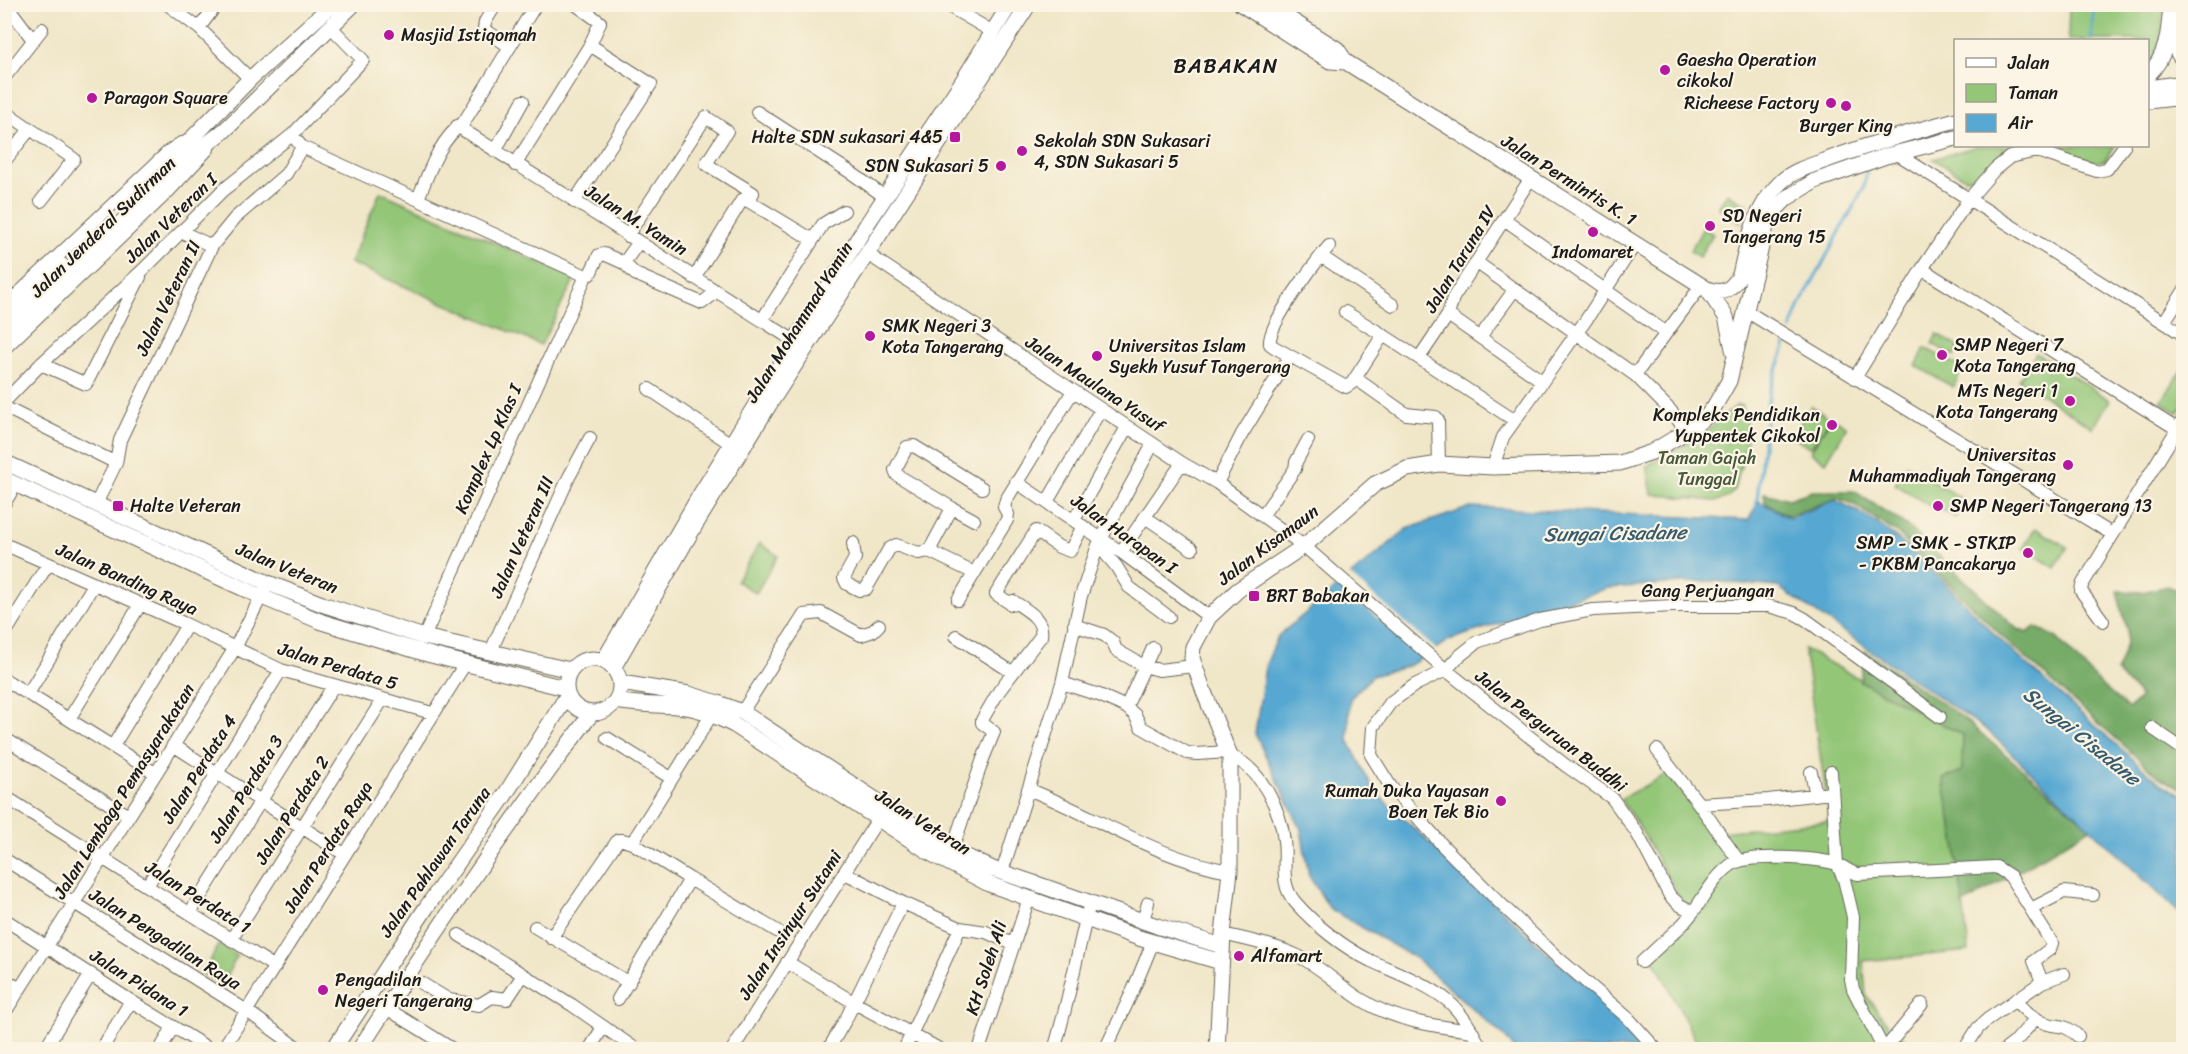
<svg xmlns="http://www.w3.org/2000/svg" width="2188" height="1054" viewBox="0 0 2188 1054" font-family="Sriracha,sans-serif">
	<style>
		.green { fill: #93c677; stroke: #58714a; stroke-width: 1.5 }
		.forest { fill: #76ab68; stroke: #496442; stroke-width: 1.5 }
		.water { fill: #57a8d2; stroke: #3a6277; stroke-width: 1.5 }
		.pier { fill: #f0e6c8 }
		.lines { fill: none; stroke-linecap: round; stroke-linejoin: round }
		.stream { stroke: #57a8d2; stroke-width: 3 }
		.minor-casing { stroke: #666358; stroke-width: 14 }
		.major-casing { stroke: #666358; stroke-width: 17 }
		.minor { stroke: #fff; stroke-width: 12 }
		.major { stroke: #fff; stroke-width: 15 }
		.poi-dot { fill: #b5179e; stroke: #fcf5e5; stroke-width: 2 }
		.labels { text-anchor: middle; stroke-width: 4.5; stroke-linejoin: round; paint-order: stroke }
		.poi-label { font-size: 18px; fill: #1c1c1c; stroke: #fcf5e5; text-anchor: start }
		.street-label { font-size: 18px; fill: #1c1c1c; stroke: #fcf5e5 }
		.park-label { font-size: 18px; fill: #46583c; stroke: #fcf5e5 }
		.water-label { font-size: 20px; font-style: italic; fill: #375b6e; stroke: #fcf5e5 }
		.quarter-label { font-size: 21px; letter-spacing: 1.5px; fill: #1c1c1c; stroke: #fcf5e5 }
	</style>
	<rect width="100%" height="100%" fill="#fcf5e5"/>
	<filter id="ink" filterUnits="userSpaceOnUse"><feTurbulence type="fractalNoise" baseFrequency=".0167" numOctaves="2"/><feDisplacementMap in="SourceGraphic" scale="12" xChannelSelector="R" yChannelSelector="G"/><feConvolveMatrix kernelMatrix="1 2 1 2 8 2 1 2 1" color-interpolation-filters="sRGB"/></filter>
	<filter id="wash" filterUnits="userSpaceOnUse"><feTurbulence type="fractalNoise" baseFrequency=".008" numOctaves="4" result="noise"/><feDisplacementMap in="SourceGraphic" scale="24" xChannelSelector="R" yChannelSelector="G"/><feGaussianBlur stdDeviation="1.35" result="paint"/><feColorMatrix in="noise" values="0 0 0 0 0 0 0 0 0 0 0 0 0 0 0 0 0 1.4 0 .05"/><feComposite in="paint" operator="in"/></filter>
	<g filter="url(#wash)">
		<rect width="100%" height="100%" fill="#f0e6c8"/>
		<path class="green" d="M2069,5H2164L2160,42L2148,69V40H2068Z
			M1977,146H2021L2003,152L1976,178H1965L1933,159Z
			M2050,146H2115L2104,161L2095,162Z
			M380,192L575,278L541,345L350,263Z
			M1727,193L1748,206L1740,222L1718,207Z
			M1703,228L1713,234L1699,257L1690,251Z
			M1937,334L1959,347L1955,356L1932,344Z
			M1925,348L1963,368L1953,387L1916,366Z
			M2036,353L2110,400L2093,428L2019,380Z
			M2182,369L2183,405L2178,413L2161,402Z
			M1737,405L1742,406C1753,437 1743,459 1734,490C1729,498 1723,501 1713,501L1652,494L1647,466L1703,434Z
			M1811,406L1830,418L1811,448L1792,437Z
			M1832,417L1847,427L1826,462L1810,452Z
			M1907,464L1966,502L1956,518L1938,508L1936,510L1895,484Z
			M2035,528L2068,547L2055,568L2023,548Z
			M760,543L778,556L756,593L736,581Z
			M1804,649L1963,735L1962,771L1943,780L1955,838L1969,951L1863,961L1866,995L1890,1028L1920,1049H1700L1651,953L1692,919L1641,830L1620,799L1669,773L1710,833L1830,821Z
			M219,944L237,956L222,985L203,974Z"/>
		<path class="forest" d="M1812,491H1854L1906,525L2016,628L2027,633L2035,627L2057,638L2103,687L2129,709L2141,697L2116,672C2122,661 2127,643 2127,630C2126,620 2119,604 2117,591L2143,592L2167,586L2183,592V791L2159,777L2012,646L1897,533L1853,504L1837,498L1789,516L1765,503L1764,493L1789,499Z
			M1865,651L1962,717L2091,828L1963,904L1955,838L1943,779L1962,771L1963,735L1860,681Z"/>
		<path class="water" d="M1834,500C1901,526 1956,599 2008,647C2057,693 2108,737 2159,782L2183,796V915L2179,913L1988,731L1778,587L1713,581L1608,588L1449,640L1409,666L1372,676L1350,699L1348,740L1375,792L1560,964L1607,998L1647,1049H1514L1507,1039L1415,958L1330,909L1309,876L1301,829L1255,734L1265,667L1278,636L1407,529L1471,507L1748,520L1759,501L1790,518Z"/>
		<path class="pier" d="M1348,574L1438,651L1426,659L1337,583Z"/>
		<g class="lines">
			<path class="stream" d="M2091,40L2094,4
				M1791,329L1800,305L1863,189L1867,171
				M1756,509L1769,393L1786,344"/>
		</g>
	</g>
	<g filter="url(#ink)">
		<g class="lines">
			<defs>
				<path id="minor" d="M6,4L33,40
					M167,4L200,29L250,79
					M496,4L485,22L484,29L510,47
					M945,4L993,32
					M199,28L217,4
					M4,78L42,29
					M4,111L74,159L41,201
					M757,112L853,174L885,197
					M457,126L796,342
					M302,147L586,276L590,274L599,255L604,254L624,263L638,243
					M495,151L523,101
					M1896,153L2184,335
					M4,162L30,129
					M515,165L590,45L599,25L600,22L575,4
					M418,199C429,172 439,140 464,122L536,4
					M574,202L651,84L590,45
					M1504,219L1665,332
					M182,232L212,246
					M627,236L706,117L727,131L706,164L753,193L748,201
					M1329,246C1315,263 1267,325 1270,344L1274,347L1346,387L1352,383L1383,335L1514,420
					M866,253L1182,463L1217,483L1304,546L1446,670L1565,765L1612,798L1637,833L1670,896L1680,905L1693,912C1704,897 1715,876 1731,865C1746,853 1818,858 1837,864C1845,867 1850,873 1858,874L1996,867L2010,876L2052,943L2050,949L2034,961L2042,982
					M1321,256L1393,305
					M1476,262L1635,375L1670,410L1687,431
					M624,263L635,274L702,303L716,292
					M1922,269L1969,199L1995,169L2010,157L2037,151L2097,171L2107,169L2124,146
					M694,278L742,200L745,199L813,240
					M4,307L169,151L181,143
					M1746,311L2112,534
					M1345,312L1383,335
					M1448,315L1542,381
					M762,320L823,224L844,211
					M2164,322L2184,291
					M1480,337L1515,289
					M4,349L168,192L208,149
					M1419,358L1448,315L1453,298L1531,178
					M41,364L86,384L140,277
					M1635,375L1701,286
					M1355,378L1406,414L1436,417L1438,420L1439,464
					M1855,378L1922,269L2177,429
					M649,389L731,444
					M4,402L41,364L143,270L222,191L292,135L363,60L331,27
					M4,407L116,463
					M1493,467L1503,437L1586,320L1635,244
					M1016,482L1121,552L1209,617
					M1217,483L1242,434L1290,356
					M1047,502L1101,409
					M4,504L16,484
					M96,504L116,463L120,440L212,246L235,218L286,174L302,147L292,135
					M952,508L974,520
					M1262,516L1295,469L1296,462L1308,440
					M1145,517L1192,549
					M1074,520L1127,427
					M853,543L855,558L844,578L847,584L859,590L866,589L889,549L896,545L918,553L929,551L974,573
					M4,544L183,623L281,670L432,713
					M1098,545L1116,566L1129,587L1169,617
					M929,551L952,508L897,475L895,470L907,447L914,446L982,488
					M1121,552L1182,463
					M958,600L1007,520L1008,514L1004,507L1006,500L1073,391
					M2103,621L2081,591L2082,585L2184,418
					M1074,625L1104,635L1113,642L1116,650L1144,666L1159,670L1194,666
					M4,635L48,564
					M956,636L1012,672
					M424,637L586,276
					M490,653L569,477L590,438
					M4,679L155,773
					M1062,683L1099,695L1126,707L1135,715L1141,727L1187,753L1197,754L1228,752
					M28,694L94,584
					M1126,707L1153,648
					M742,712L804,615L821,613L861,635L873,631L879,625
					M69,719L140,605
					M2152,728L2184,750
					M4,738L129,816
					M607,738L671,778
					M173,745L344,854
					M113,746L187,625
					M1657,750L1699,804
					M1230,756C1260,767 1281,810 1284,841C1287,864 1279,883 1295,902C1315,925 1343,947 1371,961C1395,972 1428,984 1448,1001C1463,1014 1473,1032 1482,1050
					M1811,772L1816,795
					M1831,772L1837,864L1844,879L1853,917L1851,979L1853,989L1884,1050
					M1028,789C1096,816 1157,859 1230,871
					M4,796L275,967
					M632,843L712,714
					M952,850L983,759L994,732L982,723V720L999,691L1041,636C1044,618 1026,610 1013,601L1011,604L996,594L1036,531L1059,547L1070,551L1083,526
					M4,859L247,1011L301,1050
					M1738,860L1699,804L1768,800L1831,793
					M1002,872L1062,683L1081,596L1098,545L1153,444
					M845,873L903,903L960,928L986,932L1013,944
					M147,886L281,670
					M2031,909L2064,892L2093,895
					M190,913L334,685
					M4,919L131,1001L211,1050
					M1143,921L1148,903
					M535,927L629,983
					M1223,934C1248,940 1274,945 1298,956C1323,968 1339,986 1362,1000C1395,1021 1434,1026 1472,1031
					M459,935L572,1005L637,1050
					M551,938L618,840H623L632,843L690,879
					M231,940L383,699
					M787,962L853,1002L941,1050
					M1642,962L1683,924L1693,912
					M4,979L20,989
					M421,983L449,1000L479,1005L492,997L507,999L523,975
					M618,999L690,879L782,934
					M2016,1001C2025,1011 2038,1023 2052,1025C2064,1026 2069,1028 2078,1036
					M386,1008L454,1050
					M4,1014L235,648L268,583
					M44,1050L91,974
					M101,1050L131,1001
					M160,1050L173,1027
					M222,1050L465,664
					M589,1050L603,1027
					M732,1050L878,819
					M828,1050L846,1019L903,903
					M904,1050L960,928
					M979,1050L1029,898
					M1054,1050C1069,1001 1077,952 1090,903
					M1105,1050L1134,988L1153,942
					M1657,1050L1628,1018L1557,957L1504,907L1444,847L1391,787L1371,755L1373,727L1391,702L1415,685L1446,670L1457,658L1477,642L1540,620L1593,610L1674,606H1768L1794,613L1805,619L1940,717
					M1884,1050L1922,1004
					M1964,1050L1978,1028L1988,1019L2042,982L2064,974
					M2005,1050L2014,1043L2036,1018"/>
				<path id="major" d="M1241,4L1330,61L1346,62
					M1266,4L1337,49L1346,62L1707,289L1726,317L1734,353
					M2175,28C2174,41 2174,51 2184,61
					M2148,75C2168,56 2169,30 2171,4
					M2148,88L2184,83
					M2148,101L2184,97
					M167,164L250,79L333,4
					M1707,289C1723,295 1731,290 1740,275C1747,242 1756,205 1782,181C1793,171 1810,166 1824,161C1867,145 1911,132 1956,120
					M4,319L61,265
					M4,336L182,164L225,130L354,4
					M4,462L268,583L322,604L424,637L570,670
					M4,479L262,597L322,622L431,655L565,688
					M566 686a27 27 0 1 1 54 0a27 27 0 1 1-54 0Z
					M604,660L700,495L869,221L964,79L1010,4
					M613,668L694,527L769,405L1029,4
					M621,683L689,694L718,703L742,712L952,850L995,870L1034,883L1157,926L1222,946
					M616,701C639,706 662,704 686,707C703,709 719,718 734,725L932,854L989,884L1139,938L1221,962
					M333,1050L426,908L503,798L567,696
					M359,1050C433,935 509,821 592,713
					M1217,1050L1223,934L1230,871V756L1204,692L1192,658L1193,647L1209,617L1238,590L1304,546L1375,484L1407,469L1439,464L1493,467L1620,463L1652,452L1687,431L1707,416L1714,407L1729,381L1766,226L1776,209L1787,198L1815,181L1886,156L1956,138"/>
			</defs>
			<use href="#minor" class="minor-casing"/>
			<use href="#major" class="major-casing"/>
			<use href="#minor" class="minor"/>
			<use href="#major" class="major"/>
		</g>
	</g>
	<g class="poi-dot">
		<circle cx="389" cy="35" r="6"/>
		<circle cx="1665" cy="70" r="6"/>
		<circle cx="92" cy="98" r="6"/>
		<circle cx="1831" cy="103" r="6"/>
		<circle cx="1846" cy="106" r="6"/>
		<rect x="949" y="131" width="12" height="12" rx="3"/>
		<circle cx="1022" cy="151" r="6"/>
		<circle cx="1001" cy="166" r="6"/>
		<circle cx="1710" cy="226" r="6"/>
		<circle cx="1593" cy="232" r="6"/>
		<circle cx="870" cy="336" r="6"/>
		<circle cx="1942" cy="355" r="6"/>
		<circle cx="1097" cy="356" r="6"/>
		<circle cx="2070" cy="401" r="6"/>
		<circle cx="1832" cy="425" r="6"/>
		<circle cx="2068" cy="465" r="6"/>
		<rect x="112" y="500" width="12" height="12" rx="3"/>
		<circle cx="1938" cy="506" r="6"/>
		<circle cx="2028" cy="553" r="6"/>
		<rect x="1248" y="590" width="12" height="12" rx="3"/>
		<circle cx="1501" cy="801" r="6"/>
		<circle cx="1239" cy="956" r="6"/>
		<circle cx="323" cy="990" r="6"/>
	</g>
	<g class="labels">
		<g class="poi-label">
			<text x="401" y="41">Masjid Istiqomah</text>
			<text x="1677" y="66">Gaesha Operation<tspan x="1677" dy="21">cikokol</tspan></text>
			<text x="104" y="104">Paragon Square</text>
			<text x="1819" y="109" text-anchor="end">Richeese Factory</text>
			<text x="1846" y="132" text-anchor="middle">Burger King</text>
			<text x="943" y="143" text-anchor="end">Halte SDN sukasari 4&amp;5</text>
			<text x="1034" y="147">Sekolah SDN Sukasari<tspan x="1034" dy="21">4, SDN Sukasari 5</tspan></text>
			<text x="989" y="172" text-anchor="end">SDN Sukasari 5</text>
			<text x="1722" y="222">SD Negeri<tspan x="1722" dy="21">Tangerang 15</tspan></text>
			<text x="1593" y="258" text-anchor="middle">Indomaret</text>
			<text x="882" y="332">SMK Negeri 3<tspan x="882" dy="21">Kota Tangerang</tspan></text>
			<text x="1954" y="351">SMP Negeri 7<tspan x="1954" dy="21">Kota Tangerang</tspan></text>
			<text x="1109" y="352">Universitas Islam<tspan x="1109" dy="21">Syekh Yusuf Tangerang</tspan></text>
			<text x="2058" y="397" text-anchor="end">MTs Negeri 1<tspan x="2058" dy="21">Kota Tangerang</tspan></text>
			<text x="1820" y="421" text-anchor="end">Kompleks Pendidikan<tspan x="1820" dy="21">Yuppentek Cikokol</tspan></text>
			<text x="2056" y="461" text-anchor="end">Universitas<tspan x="2056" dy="21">Muhammadiyah Tangerang</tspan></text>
			<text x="130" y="512">Halte Veteran</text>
			<text x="1950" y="512">SMP Negeri Tangerang 13</text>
			<text x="2016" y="549" text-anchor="end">SMP - SMK - STKIP<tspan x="2016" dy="21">- PKBM Pancakarya</tspan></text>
			<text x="1266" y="602">BRT Babakan</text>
			<text x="1489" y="797" text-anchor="end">Rumah Duka Yayasan<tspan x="1489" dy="21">Boen Tek Bio</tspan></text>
			<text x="1251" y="962">Alfamart</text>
			<text x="335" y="986">Pengadilan<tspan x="335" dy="21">Negeri Tangerang</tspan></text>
		</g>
		<g class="street-label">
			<text transform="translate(1569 180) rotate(32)" y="6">Jalan Permintis K. 1</text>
			<text transform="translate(171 218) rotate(-44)" y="6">Jalan Veteran I</text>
			<text transform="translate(636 220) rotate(32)" y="6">Jalan M. Yamin</text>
			<text transform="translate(103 227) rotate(-44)" y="6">Jalan Jenderal Sudirman</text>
			<text transform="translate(1460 259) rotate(-59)" y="6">Jalan Taruna IV</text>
			<text transform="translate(168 298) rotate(-64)" y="6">Jalan Veteran II</text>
			<text transform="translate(799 322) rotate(-58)" y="6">Jalan Mohammad Yamin</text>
			<text transform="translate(1095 384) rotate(33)" y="6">Jalan Maulana Yusuf</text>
			<text transform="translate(488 449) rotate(-66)" y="6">Komplex Lp Klas I</text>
			<text transform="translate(1124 534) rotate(35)" y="6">Jalan Harapan I</text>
			<text transform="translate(522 537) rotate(-66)" y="6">Jalan Veteran III</text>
			<text transform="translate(1268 545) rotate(-37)" y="6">Jalan Kisamaun</text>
			<text transform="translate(287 568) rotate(22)" y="6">Jalan Veteran</text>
			<text transform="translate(127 579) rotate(24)" y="6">Jalan Banding Raya</text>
			<text x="1708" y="597">Gang Perjuangan</text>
			<text transform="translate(338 666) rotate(17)" y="6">Jalan Perdata 5</text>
			<text transform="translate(1551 731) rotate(38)" y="6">Jalan Perguruan Buddhi</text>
			<text transform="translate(199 769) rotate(-58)" y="6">Jalan Perdata 4</text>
			<text transform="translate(246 789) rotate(-58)" y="6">Jalan Perdata 3</text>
			<text transform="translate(124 791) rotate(-58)" y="6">Jalan Lembaga Pemasyarakatan</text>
			<text transform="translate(292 810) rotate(-58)" y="6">Jalan Perdata 2</text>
			<text transform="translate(923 822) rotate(32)" y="6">Jalan Veteran</text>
			<text transform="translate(328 847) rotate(-58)" y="6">Jalan Perdata Raya</text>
			<text transform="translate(435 862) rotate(-55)" y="6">Jalan Pahlawan Taruna</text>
			<text transform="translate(198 897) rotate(32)" y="6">Jalan Perdata 1</text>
			<text transform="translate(790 925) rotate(-57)" y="6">Jalan Insinyur Sutami</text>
			<text transform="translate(165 939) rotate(32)" y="6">Jalan Pengadilan Raya</text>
			<text transform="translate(986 968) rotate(-72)" y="6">KH Soleh Ali</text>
			<text transform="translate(139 983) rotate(32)" y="6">Jalan Pidana 1</text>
		</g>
		<g class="park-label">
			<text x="1707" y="464">Taman Gajah<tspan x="1707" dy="21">Tunggal</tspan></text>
		</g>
		<g class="water-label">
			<text transform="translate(1615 533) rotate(-1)" y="7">Sungai Cisadane</text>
			<text transform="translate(2082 736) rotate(39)" y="7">Sungai Cisadane</text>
		</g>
		<g class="quarter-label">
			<text x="1226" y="73">BABAKAN</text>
		</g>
	</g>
	<rect width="2188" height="1054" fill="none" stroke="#fcf5e5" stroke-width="24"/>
	<rect x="1954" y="39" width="195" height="108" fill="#fcf5e5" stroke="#a29e95" stroke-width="1.5"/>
	<rect x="1966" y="58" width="30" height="9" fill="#ffffff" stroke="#a29e95" stroke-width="1.5"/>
	<text x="2008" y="69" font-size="18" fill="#1c1c1c">Jalan</text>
	<rect x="1966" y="84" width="30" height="18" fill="#93c677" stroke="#a29e95" stroke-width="1.5"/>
	<text x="2008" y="99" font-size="18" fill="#1c1c1c">Taman</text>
	<rect x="1966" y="114" width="30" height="18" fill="#57a8d2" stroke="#a29e95" stroke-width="1.5"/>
	<text x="2008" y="129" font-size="18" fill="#1c1c1c">Air</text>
</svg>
